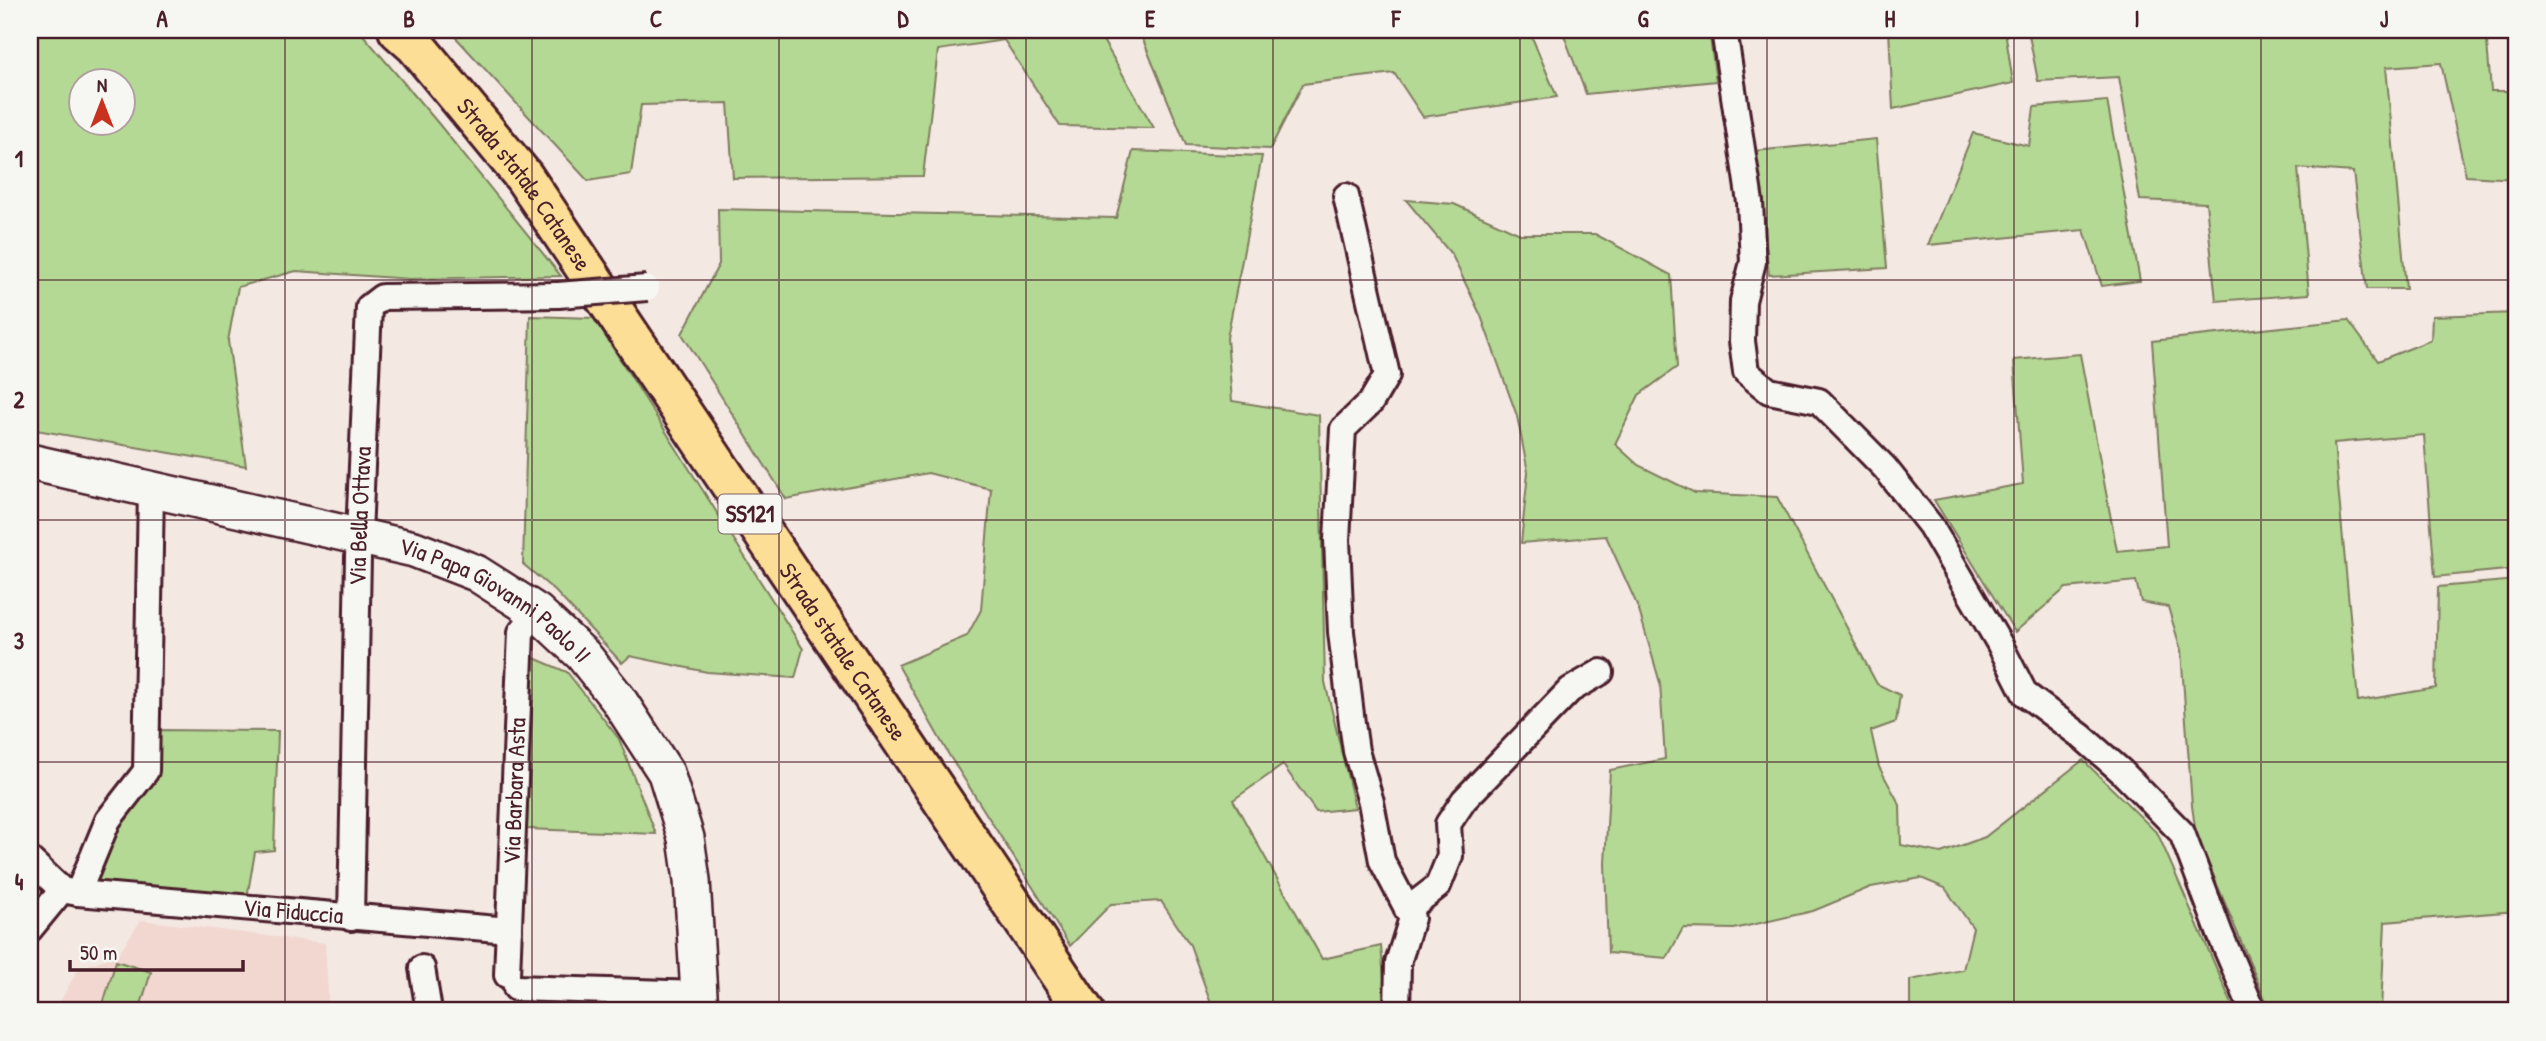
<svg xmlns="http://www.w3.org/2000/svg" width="2546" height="1041" viewBox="0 0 2546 1041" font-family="'Patrick Hand',sans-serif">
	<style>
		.built { fill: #f1d7d0 }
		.green { fill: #b4d994; stroke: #7f7c60; stroke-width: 2; fill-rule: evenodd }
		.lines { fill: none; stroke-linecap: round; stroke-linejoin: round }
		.street-casing { stroke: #4a1f2b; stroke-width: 30 }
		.secondary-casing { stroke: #4a1f2b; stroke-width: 40 }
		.primary-casing { stroke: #4a1f2b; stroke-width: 44 }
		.street { stroke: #f6f6f2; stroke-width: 24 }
		.secondary { stroke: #f6f6f2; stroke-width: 35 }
		.primary { stroke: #fcde96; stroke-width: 38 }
		.street-bridge-casing { stroke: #4a1f2b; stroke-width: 30; stroke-linecap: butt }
		.street-bridge { stroke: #f6f6f2; stroke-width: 24 }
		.grid { fill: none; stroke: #4a1f2b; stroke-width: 2; stroke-opacity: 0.55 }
		.labels { text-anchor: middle; stroke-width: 5; stroke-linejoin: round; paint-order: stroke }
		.shield { fill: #f6f6f2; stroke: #7e6067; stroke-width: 2 }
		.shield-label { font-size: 23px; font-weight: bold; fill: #4a1f2b }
		.street-label { font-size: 24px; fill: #4a1f2b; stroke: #f6f6f2 }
		.neatline { fill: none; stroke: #4a1f2b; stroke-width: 2.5 }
		.grid-label { font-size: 23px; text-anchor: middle; font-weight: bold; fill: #4a1f2b }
	</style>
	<rect width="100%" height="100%" fill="#f4e8e3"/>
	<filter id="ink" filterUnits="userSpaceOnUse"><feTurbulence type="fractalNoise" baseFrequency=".0143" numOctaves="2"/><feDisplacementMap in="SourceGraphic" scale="14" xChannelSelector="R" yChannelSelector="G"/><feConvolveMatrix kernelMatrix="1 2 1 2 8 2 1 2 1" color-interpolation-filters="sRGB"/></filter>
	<g filter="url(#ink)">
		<path class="built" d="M141,920L325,943L329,1011H55L78,969L118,954Z"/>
		<path class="green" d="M30,30H359L438,123L561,276L410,279L296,271L238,287L228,341L246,466L30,429ZM80,80H122V122H80Z
			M449,30H1097L1154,128L1060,126L1004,40L938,50L923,176L733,178L728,103L641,105L631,174L588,181Z
			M1139,30H1529L1557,97L1423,117L1394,73L1303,84L1270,149L1186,145Z
			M1562,30H1709L1716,81L1586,94Z
			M1889,30H2005L2013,83L1893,109Z
			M2028,30H2486L2491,91H2516V179L2466,176L2441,63L2386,67L2406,289H2367L2353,172L2298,168L2309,294L2216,301L2206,203L2140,200L2119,77L2038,81Z
			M2107,101L2140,281L2102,286L2084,230L1928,245L1973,133L2029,146L2034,107Z
			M1876,139L1887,268L1769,275L1755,151Z
			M1133,151L1262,156L1227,338L1232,401L1319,415L1325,682L1355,808L1316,812L1283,765L1233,800L1322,959L1381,946L1387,1011H1214L1190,945L1161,901L1111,904L1070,946L949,755L898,665L967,636L981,610L991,489L928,473L786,499L682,334L719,264L718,209L1116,218Z
			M1406,200L1454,204L1520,234H1595L1671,275L1677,367L1639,395L1615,444L1638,465L1695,493L1777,497L1877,684L1900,695L1896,722L1871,731L1879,767L1900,805L1901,845L1941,853L1985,837L2083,760L2158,834L2235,1011H1910V980L1963,970L1973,928L1945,888L1921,878L1871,887L1813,911L1734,929L1683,928L1667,958L1608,953L1605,863L1610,770L1665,759L1660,683L1638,607L1606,536L1521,543L1528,472L1517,416L1481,316L1452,255Z
			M2516,313V569L2435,577L2424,435L2334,443L2358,701L2436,688L2438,587L2516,580V911L2385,922L2381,1011H2270L2196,834L2192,806L2181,650L2168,607L2141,602L2136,581L2066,588L2015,632L1934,500L2023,484L2014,360L2080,354L2117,551L2167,546L2152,341L2348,320L2378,361L2431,340L2432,316Z
			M530,316L594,318L803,649L795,678L707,672L630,656L622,663L555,591L523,564Z
			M534,658L567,672L619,739L656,834L527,829Z
			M160,730L278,731L274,850L255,852L247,898L98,881L118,829L158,777Z
			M116,961L151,972L139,1011H101Z"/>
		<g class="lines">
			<defs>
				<g id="street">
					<path d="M1724,30L1750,202L1753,262L1743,301L1742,341L1746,372L1769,391L1819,401L1885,468L1930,525L1999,643L2025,694L2081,736L2121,771L2182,833L2220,934L2253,1011"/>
					<path d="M1346,196L1387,375L1371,402L1343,429L1337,540L1341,632L1352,723L1356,751L1371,802L1382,861L1412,918L1398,963L1397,1011"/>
					<path id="s1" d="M30,860L62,890L78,893L509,930"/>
					<path d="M78,893L108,820L146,771L151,490"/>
					<path d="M1407,910L1438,886L1450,856L1448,824L1464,800L1570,690L1601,672"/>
					<path id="s2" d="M351,918L358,557L369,307L382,297L558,295"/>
					<path d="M30,929L62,890"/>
					<path d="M422,968L429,1011"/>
					<path id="s3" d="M507,975L521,632L537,612"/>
					<path d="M516,988L699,994"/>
				</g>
				<g id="secondary">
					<path id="s4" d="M30,462L414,549L476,573L537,612L583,655L618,699L666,773L686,838L692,880L700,1011"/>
				</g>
				<g id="primary">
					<path id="s5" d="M398,30L415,45L524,177L1084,1011"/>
				</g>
			</defs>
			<use href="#street" class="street-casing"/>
			<use href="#secondary" class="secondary-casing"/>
			<use href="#primary" class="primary-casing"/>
			<use href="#street" class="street"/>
			<use href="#secondary" class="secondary"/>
			<use href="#primary" class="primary"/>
			<defs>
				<path id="street-bridge" d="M558,295L647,288"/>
			</defs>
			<use href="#street-bridge" class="street-bridge-casing"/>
			<use href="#street-bridge" class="street-bridge"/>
		</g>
	</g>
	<path class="grid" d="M285,30V1011M532,30V1011M779,30V1011M1026,30V1011M1273,30V1011M1520,30V1011M1767,30V1011M2014,30V1011M2261,30V1011M30,280H2516M30,520H2516M30,762H2516"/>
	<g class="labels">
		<rect class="shield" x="718.5" y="494.5" width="63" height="39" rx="5"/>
		<g class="shield-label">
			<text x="750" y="522">SS121</text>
		</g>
		<g class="street-label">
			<text dy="8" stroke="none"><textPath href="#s5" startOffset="200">Strada statale Catanese</textPath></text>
			<text dy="8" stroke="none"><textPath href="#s2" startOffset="402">Via Bella Ottava</textPath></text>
			<text dy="8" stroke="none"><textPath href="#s4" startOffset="490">Via Papa Giovanni Paolo II</textPath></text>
			<text dy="8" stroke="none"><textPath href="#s5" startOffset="766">Strada statale Catanese</textPath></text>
			<text dy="8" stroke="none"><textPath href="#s3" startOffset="184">Via Barbara Asta</textPath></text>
			<text dy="8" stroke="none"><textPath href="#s1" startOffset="276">Via Fiduccia</textPath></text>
		</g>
	</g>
	<rect width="2546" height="1041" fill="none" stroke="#f6f6f2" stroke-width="77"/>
	<g transform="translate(102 102)"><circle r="33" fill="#f6f6f2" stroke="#b1a0a2" stroke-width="2"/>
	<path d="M0-5L12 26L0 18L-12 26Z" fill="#c8321e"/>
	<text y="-10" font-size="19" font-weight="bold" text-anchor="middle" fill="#4a1f2b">N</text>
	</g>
	<path d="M70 960v10h173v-10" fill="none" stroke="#4a1f2b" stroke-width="3.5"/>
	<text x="80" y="960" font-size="21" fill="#4a1f2b" stroke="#f6f6f2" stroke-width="5" paint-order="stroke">50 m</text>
	<rect x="38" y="38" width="2470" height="964" class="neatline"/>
	<g class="grid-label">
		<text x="162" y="27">A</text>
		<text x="409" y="27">B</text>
		<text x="656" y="27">C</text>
		<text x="903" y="27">D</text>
		<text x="1150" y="27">E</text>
		<text x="1396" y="27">F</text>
		<text x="1643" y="27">G</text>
		<text x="1890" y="27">H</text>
		<text x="2137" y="27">I</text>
		<text x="2384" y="27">J</text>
		<text x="19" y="167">1</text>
		<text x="19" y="408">2</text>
		<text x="19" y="649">3</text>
		<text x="19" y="890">4</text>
	</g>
</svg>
